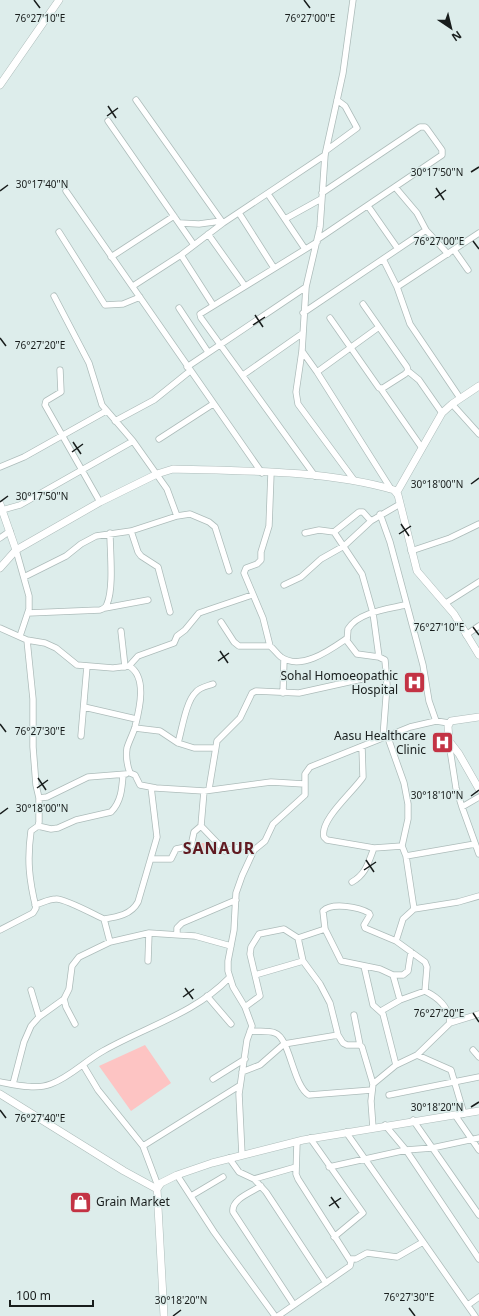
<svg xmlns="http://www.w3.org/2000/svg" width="479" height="1316" viewBox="0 0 479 1316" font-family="'Noto Sans',sans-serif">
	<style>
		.green { fill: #fdc4c3 }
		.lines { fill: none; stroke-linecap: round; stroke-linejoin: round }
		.minor-casing { stroke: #adbcba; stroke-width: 7 }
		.tertiary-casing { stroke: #adbcba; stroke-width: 8 }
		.minor { stroke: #fff; stroke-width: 5.5 }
		.tertiary { stroke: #fff; stroke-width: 7 }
		.ticks { fill: none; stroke: #181d1c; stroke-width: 1.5 }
		.labels { text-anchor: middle; stroke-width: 3; stroke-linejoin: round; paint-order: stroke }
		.poi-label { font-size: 12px; fill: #181d1c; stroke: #ddedeb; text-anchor: end }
		.district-label { font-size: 16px; font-weight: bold; letter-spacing: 1px; fill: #601a21; stroke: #ddedeb }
		.ticks-label { font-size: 10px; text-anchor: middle; fill: #181d1c; stroke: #ddedeb; stroke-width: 3; stroke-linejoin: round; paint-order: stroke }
	</style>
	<rect width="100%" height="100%" fill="#ddedeb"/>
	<path class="green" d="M194,843H205V851H194Z
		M145,1045L171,1083L131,1111L99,1066Z"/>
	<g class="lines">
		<defs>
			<path id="minor" d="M353,0L343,73L325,155L320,227L306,287L302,351L296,392L298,404L354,480
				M136,100L223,223
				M108,121L194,245
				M327,150L357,128L345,106L337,100
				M395,187L417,213L426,230L448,254
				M66,191L262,473
				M268,194L305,249
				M368,206L398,249
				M239,213L274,268
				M285,219L321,199
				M180,223L199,224L221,221
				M59,232L105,305L123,304L140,297
				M208,234L245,286
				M318,239L442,155V150L427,129L425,127H420L322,193
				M454,250L468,270
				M181,255L213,305
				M111,257L174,216
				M383,259L397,287L410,324L460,398
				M133,286L181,255L223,223L325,155
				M397,287L479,233
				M54,296L89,363L102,405L133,441L167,489L177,516
				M179,308L208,352
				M303,313L426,230
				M330,318L379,388H383L405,374L408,371L407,367L363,304
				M302,351L317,372L391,489
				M187,367L306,287
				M60,370L61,392L46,401L45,405L100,502
				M408,371L419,380L442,413
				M317,372L379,327
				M243,375L303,333
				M381,389L422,448
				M452,404L479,434
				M115,421L154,400L190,371
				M159,439L213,404
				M0,467L24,457L106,411
				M315,476L201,318L200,314L317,242
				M2,510L20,505L133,441
				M380,514L390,542L423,665L429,701L436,721
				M371,521L363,512H359L334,532L362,574L373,613L379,657
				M131,531L138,552L141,556L158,567L170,612
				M305,533L319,530L334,532
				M0,538L10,531
				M16,550L29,596V609L20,636
				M411,551L450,538L479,524
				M24,577L66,556L81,544L96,536L131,531L177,516L190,514L209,522L215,527L229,571
				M284,585L301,577L321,559L344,546L371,521L400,504
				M446,603L479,582
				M105,608L148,600
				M28,613L100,610C103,609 106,608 107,604C114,588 110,551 110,533
				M221,622L234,642L239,646H270C274,649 277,654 281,657C301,671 330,650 346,639
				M0,628L27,640L45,643L56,648L77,665L113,668L129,666L138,656L174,643L177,636L185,630L199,613L252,595
				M121,631L125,667
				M466,635L479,626
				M270,646L263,618L244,573L246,568L257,564L261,560V552L269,526L271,473
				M129,666C148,677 139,711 135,727C133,734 129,741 127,748C126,755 127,765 130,773L135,775L140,785L156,788L204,791L271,782L304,784
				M283,693L284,659
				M84,707L136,719
				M135,728L160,731L178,743L194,748H215
				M387,735L404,783L408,804V819L402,846L406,856L414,909
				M81,736L87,666
				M383,737L387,685L385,660L379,657L357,654L347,641L348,629C358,612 388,609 405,605
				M178,743C182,729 186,701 196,692C200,687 208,686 213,684
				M449,743L456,788L462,807L479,797
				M362,747L363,777C354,791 319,820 324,837L327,840L374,848L402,846
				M209,789L217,741L240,718L252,693L256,691L299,693L362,679
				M204,791L201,826L225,851L243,846L254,850
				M39,798L47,797L88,777L126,774
				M462,807L479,854
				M38,826L51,829L58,828L76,820L111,812C121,802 122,789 123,775
				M406,856L475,844
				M151,859H171L176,849L191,846L194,832L201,826
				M352,882C366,874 368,863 374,848
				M35,905C42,903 49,899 56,899C64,898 95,915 104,919L110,942
				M104,919C117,917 131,915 138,902L157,837L151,787
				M0,930L33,913L36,908C29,879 27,860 31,831L38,826L39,822V798L36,785L33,747V699L27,640
				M177,933V928L182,923L236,900
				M298,938L303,961L320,984L330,1003L338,1035L343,1043L347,1045H360L362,1047L373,1084
				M396,941L403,919L414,909L458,902L479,896
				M411,952L408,971L403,975H393L380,969L341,961L325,929L323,911C332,902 359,907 369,913L370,915L364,925L365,928L396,941L425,962L427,967L425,991
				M148,961L149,933
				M364,966L373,1005L383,1014L396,1065
				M255,975L303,961
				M393,975L400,1000
				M31,990L39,1017
				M207,996L231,1024
				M64,999L66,1007L75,1024
				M245,1007L260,996L250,954L251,947L259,934L284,929L298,938L325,929
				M381,1011L400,1000L425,991C439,998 449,1007 450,1023L417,1055
				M354,1015L360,1045
				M450,1023L479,1014
				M250,1031C257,1032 268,1030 275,1033C290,1038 293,1086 309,1095L372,1090
				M473,1050L479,1057
				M83,1065L98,1090L143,1146L158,1186
				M242,1072L260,1065L284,1044L338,1035
				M213,1079L245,1059
				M0,1082C16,1085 36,1090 51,1084C70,1077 85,1061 103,1051C145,1027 194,1014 229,978
				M13,1084L24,1042L31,1026L39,1017L64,999L69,989L72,966L79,957L110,942L149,933L195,936L231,946
				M389,1095L479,1077
				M455,1115L479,1150
				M413,1120L479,1215
				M385,1125L406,1150L479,1259
				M373,1128L371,1101L373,1084L396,1065L417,1055L451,1070L464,1114
				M346,1132L475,1316
				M310,1138L363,1213L334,1237
				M143,1146L239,1086
				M242,1155L239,1094L247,1040L252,1026L245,1007L233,987L228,971V961L234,930L236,893L242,876L254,850L265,841L273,824L305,795V774L310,767L410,727L436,721L449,723
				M229,1158L239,1172L254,1179L296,1167
				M329,1167L406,1150L432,1148L479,1138
				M177,1175L214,1232L275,1316
				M254,1179L266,1192L326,1283
				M261,1186C252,1192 231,1199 233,1212L294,1305
				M191,1196L223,1177
				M350,1259H356L367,1253L397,1257L423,1242
				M468,1305L479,1297
				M278,1316L350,1266L351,1262L298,1179L296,1174L297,1142"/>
			<path id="tertiary" d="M0,85L59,0
				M397,492L442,413L452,404L479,386
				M0,504L16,550L100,502L157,474L173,469C245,471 325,470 394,490L398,495L417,571L454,614L479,655
				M0,568L16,550
				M479,717L451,721L448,726L449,741L459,754L479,789
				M0,1094L124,1171L157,1189
				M164,1316L157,1189L161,1183L177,1175L212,1163L303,1140L479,1111"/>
		</defs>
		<use href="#minor" class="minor-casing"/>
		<use href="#tertiary" class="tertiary-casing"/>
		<use href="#minor" class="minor"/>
		<use href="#tertiary" class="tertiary"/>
	</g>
	<path class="ticks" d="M34,0L40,8M304,0L310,8M108,106L116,118M107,116L118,108M471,172L479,167M436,188L444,200M0,191L8,185M435,198L446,190M473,241L479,249M255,315L263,327M253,325L265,317M0,338L6,346M73,442L81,454M72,452L83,444M471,484L479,478M0,502L8,496M401,524L409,536M399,534L411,526M473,627L479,635M220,651L228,663M218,661L229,653M0,724L6,732M38,778L46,790M37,788L48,780M471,796L479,790M0,814L8,808M366,860L374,872M364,870L376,862M185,988L193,999M183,997L194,989M473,1013L479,1022M471,1107L479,1102M0,1110L6,1118M331,1197L339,1208M329,1206L341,1198M409,1308L415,1316M173,1316L181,1310"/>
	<defs>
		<symbol id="hospital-square" viewBox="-11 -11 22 22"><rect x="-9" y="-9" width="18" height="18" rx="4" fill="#c33344" stroke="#ddedeb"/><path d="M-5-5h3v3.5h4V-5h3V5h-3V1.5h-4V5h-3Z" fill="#fff"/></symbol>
		<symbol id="shop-square" viewBox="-11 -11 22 22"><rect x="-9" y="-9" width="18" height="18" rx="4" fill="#c33344" stroke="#ddedeb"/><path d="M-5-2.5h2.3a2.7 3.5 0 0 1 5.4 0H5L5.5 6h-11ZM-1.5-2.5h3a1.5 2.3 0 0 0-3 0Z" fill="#fff"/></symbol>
	</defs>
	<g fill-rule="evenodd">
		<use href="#hospital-square" x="402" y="670" width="25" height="25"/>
		<use href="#hospital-square" x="430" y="730" width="25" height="25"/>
		<use href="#shop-square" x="68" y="1190" width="25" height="25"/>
	</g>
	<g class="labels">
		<g class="poi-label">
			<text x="398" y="680">Sohal Homoeopathic<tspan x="398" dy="14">Hospital</tspan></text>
			<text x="426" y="740">Aasu Healthcare<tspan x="426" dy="14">Clinic</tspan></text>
			<text x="96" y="1206" text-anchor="start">Grain Market</text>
		</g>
		<g class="district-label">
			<text x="219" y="854">SANAUR</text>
		</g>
	</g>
	<g class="ticks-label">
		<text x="40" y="22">76°27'10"E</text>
		<text x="310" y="22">76°27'00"E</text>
		<text x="437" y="176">30°17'50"N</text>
		<text x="42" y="188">30°17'40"N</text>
		<text x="439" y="245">76°27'00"E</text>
		<text x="40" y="349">76°27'20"E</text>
		<text x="437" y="488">30°18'00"N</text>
		<text x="42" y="500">30°17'50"N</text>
		<text x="439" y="631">76°27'10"E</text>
		<text x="40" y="735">76°27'30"E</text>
		<text x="437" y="799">30°18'10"N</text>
		<text x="42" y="812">30°18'00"N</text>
		<text x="439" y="1017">76°27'20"E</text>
		<text x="437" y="1111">30°18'20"N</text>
		<text x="40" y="1122">76°27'40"E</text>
		<text x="409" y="1301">76°27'30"E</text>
		<text x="181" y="1304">30°18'20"N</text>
	</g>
	<g transform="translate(451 28) rotate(145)" stroke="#ddedeb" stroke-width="3" paint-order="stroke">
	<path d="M0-3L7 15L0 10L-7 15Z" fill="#181d1c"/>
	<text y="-6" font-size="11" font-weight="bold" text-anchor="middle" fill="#181d1c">N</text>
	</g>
	<path d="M10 1300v6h83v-6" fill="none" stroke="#181d1c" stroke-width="2"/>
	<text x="16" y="1300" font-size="12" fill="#181d1c" stroke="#ddedeb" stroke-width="3" paint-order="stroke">100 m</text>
</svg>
